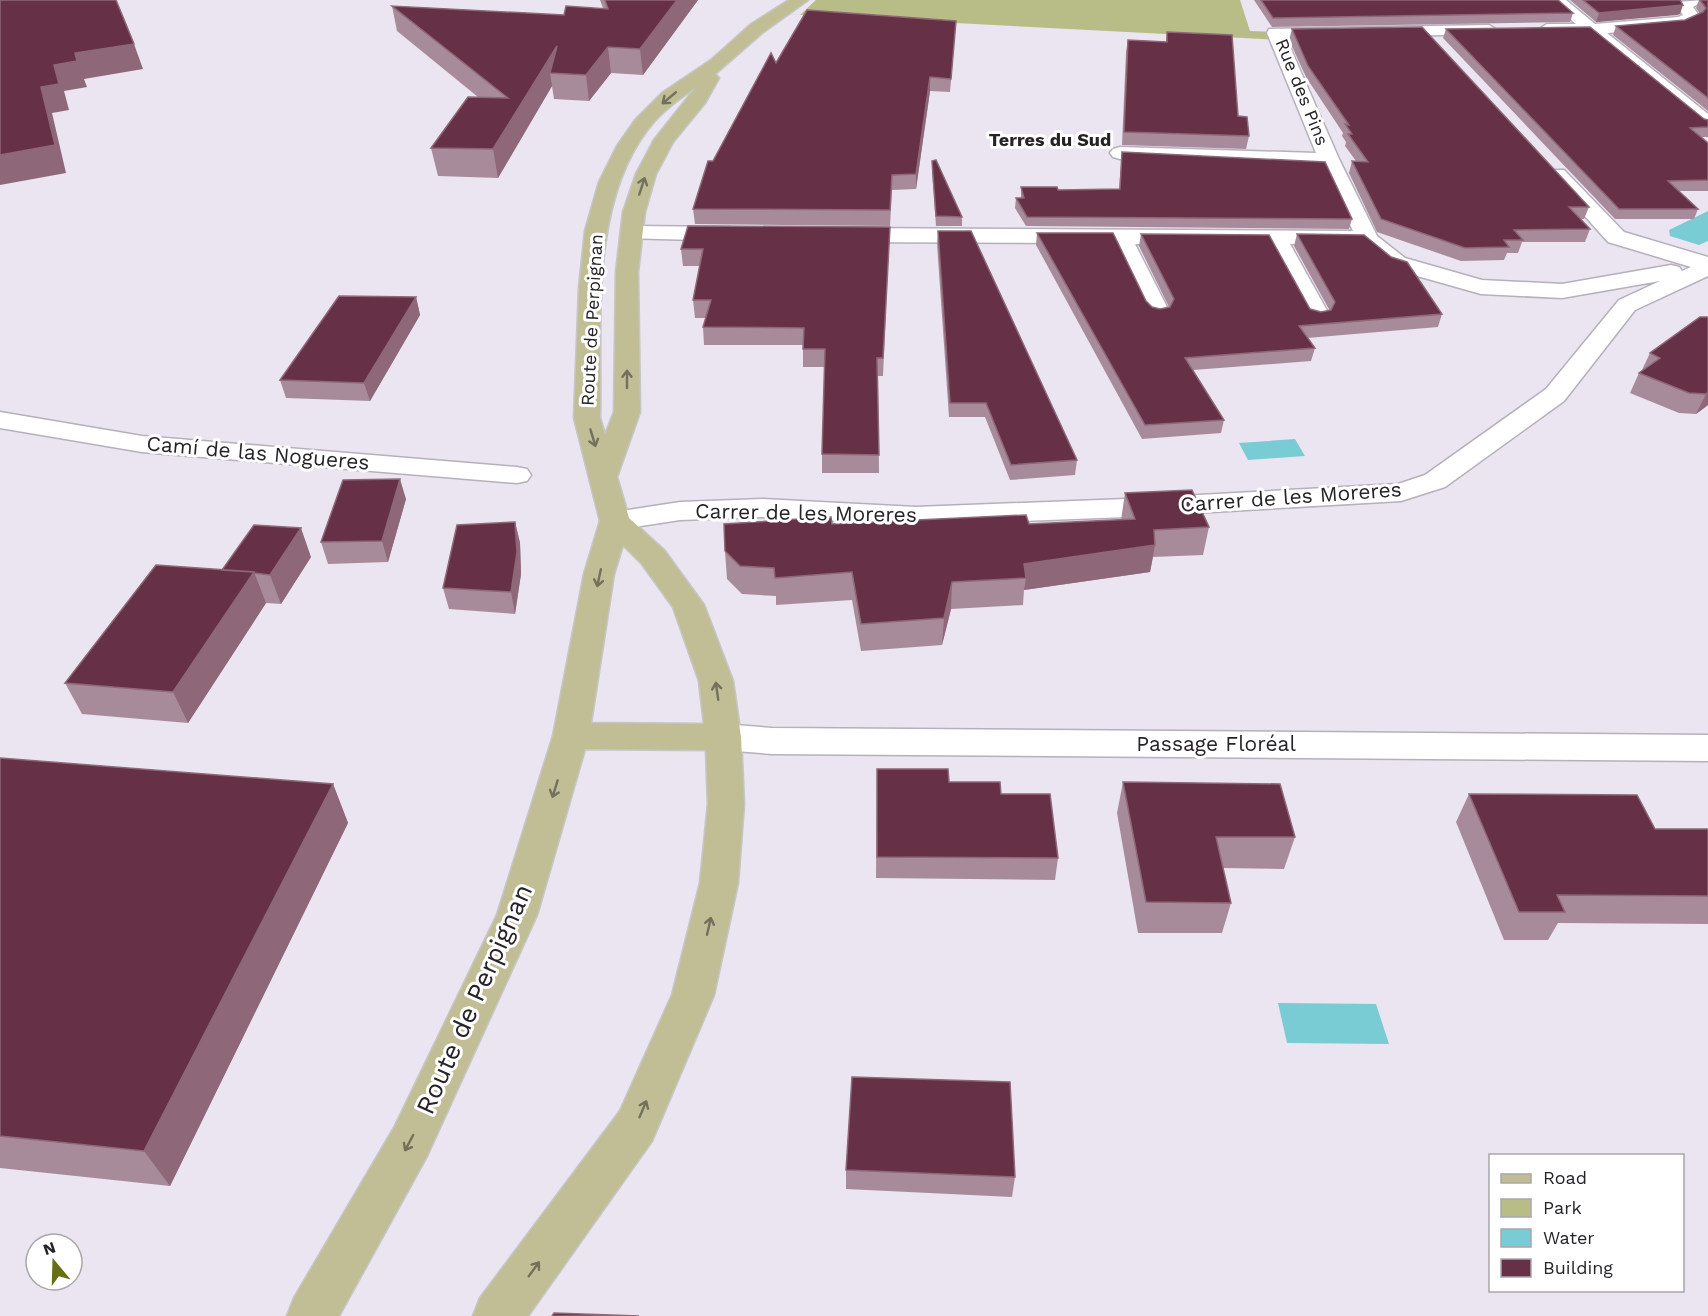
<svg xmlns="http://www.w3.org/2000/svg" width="1708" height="1316" viewBox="0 0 1708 1316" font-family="'Work Sans',sans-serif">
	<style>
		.green { fill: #b8bc86 }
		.water { fill: #7accd4 }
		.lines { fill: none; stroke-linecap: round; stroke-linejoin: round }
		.minor-casing { stroke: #b5b0bb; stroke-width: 3 }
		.major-casing { stroke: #c6c6c7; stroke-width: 3 }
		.minor { fill: #fff; fill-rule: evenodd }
		.major { fill: #c1be95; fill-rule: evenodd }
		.wall { fill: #a88b9b }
		.shaded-wall { fill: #8e6779 }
		.building { fill: #663146; stroke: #8e6779; stroke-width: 1.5 }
		.oneway { stroke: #73705e }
		.labels { text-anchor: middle; stroke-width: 6; stroke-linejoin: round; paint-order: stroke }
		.far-street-label { font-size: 18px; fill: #252327; stroke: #fff }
		.far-neighbourhood-label { font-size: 18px; font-weight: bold; fill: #252327; stroke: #fff }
		.street-label { font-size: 21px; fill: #252327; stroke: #fff }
		.near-street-label { font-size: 26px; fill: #252327; stroke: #fff }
	</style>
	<rect width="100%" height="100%" fill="#eae5f0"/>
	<path class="green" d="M816,0H1240L1250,31L1278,32L1280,40L783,14L800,15Z"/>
	<path class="water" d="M1708,211V241L1699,245L1670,236L1669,230Z
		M1295,439L1305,456L1248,460L1239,443Z
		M1278,1003L1376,1004L1389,1044L1287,1043Z"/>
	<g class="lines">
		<defs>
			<path id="minor" d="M1548,0H1566L1595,24L1678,17L1683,15L1676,5L1678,2L1704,0L1693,7L1700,17L1698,20L1681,27L1607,33L1708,114V129L1701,127L1588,34L1541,33L1539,29L1547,24H1576Z
				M1489,25L1497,30L1495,34L1286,38L1339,159L1377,236L1405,258L1482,280L1562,284L1671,265L1679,267L1682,271L1691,267L1608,242L1547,174L1550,170H1564L1624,232L1708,257V276L1635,310L1564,401L1445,487L1401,501L1126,517L916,525L763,517L680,520L615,530L605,527L600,521L605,515L615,512L680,502L763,499L916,507L1126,499L1398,484L1425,475L1546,389L1619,300L1660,281L1562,298L1481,294L1389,268L1362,245L1342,243L1290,244L1330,316L1327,321L1318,323L1309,321L1306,316L1268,245L1135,244L1170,313L1166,318L1158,320L1150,318L1146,313L1113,243L845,242L837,240L834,235L837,230L845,228L1353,231L1322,165L1120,159L1113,157L1110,153L1113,149L1120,147L1316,153L1267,33L1269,29Z
				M633,226L730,227L738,229L741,234L738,239L730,241L625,238L622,233L625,228Z
				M0,412L142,436L517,467L527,469L531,475L527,481L517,483L142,452L0,428Z
				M723,724L772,728L1708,735V761L772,754L723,750L711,746L705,737L711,728Z"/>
			<path id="major" d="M789,0H808L762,33L715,74L719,78L705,103L673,142L656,174L645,212L638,272L640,412L617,477L629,518L664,550L704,605L733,681L741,737L744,804L738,883L714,995L652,1141L528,1316H473L480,1298L620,1111L672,995L700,883L708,804L706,750L585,749L537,915L427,1156L339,1316H287L294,1298L395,1126L497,915L553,736L584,574L600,521L574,418L579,288L585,231L599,182L617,146L635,120L662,93L711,60L750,25ZM696,87L654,140L636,174L623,212L616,272L614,412L605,435L600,418C602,326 589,206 648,129C661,112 679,99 696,87ZM623,545L642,564L673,607L699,681L704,724L591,723L614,574Z"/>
		</defs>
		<use href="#minor" class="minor-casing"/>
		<use href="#major" class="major-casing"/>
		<use href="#minor" class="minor"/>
		<use href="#major" class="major"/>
	</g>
	<path class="wall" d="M600,0H698L643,75L611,73L589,101L554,99L552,86L498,178L438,176L431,148L478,97L397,31L392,6L564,15L603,8Z
		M1254,0H1558L1573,13L1570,22L1272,27Z
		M1570,0H1680V14L1596,22Z
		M1699,0H1708V111L1613,35L1616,26L1685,20L1700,14L1696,8Z
		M1292,29L1589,207L1584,219H1581L1590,229L1585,242H1522L1518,253H1507L1504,260L1461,261L1377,232L1349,173L1352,161H1356L1345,146L1346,142L1342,136L1343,133L1306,77L1289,40Z
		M1446,29L1708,120V137H1702L1708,143V191H1679L1698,209L1694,219H1615L1443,38Z
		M1167,32L1238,116L1249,136L1246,149L1122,145L1126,52L1128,40L1166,42Z
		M955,34L950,92L930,91L916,189L892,190L890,226L695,224L693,209L713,161L776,63Z
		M1122,152L1352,219L1349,229L1026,226L1015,208L1016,198H1021V187L1058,190L1119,189Z
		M932,161L962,217V226H936L932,170Z
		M938,231L1077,460L1075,475L1010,480L985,417H949L937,244Z
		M1037,233L1146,301L1152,307L1160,309L1169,307L1139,246L1141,234L1310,309L1321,312L1330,311L1294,246L1297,234L1442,314L1438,327L1307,338L1315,348L1311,361L1193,370L1224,420L1221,433L1142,439L1036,245Z
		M889,244L883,376H878L879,473H822V454L825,367H803V345H704L703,327L706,318H695L693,300L700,266H683L681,249Z
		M416,297L420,315L370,401L286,398L280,380Z
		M1708,317V405L1696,414L1679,413L1630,393L1639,373L1642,370L1650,353Z
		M1125,493L1209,527L1203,555L1153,557L1150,572L1024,590L1023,605L951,609L942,645L861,651L852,600L776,605V596L742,594L727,579L725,551L832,524H1029L1121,520Z
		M406,499L388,562L328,564L321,542Z
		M515,522L520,543L521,574L515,614L449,609L443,588Z
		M311,557L281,604L266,603L188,723L82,714L65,683L222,570Z
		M0,758L333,784L348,823L170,1186L0,1168Z
		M877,769L949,782L1001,794L1058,858L1055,880L876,878Z
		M1123,782L1295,837L1284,869L1223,868L1231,903L1222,933H1138L1117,813Z
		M1469,794L1655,829H1708V924L1558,923L1548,940H1504L1456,822Z
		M846,1170L1015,1177L1012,1197L846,1189Z"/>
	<path class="shaded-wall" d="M677,0H698L643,75L640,49Z
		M1683,5L1680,14L1677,15L1596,22L1599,13Z
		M134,44L143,69L84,79L87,87L64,91L69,110L52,113L66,173L0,185V155L54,65L75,53Z
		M557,46L550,73L552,86L498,178L493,149Z
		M608,47L611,73L589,101L586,75Z
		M930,77V91L916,189V174Z
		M416,297L420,315L370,401L364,383Z
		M1708,392V405L1696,414L1706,394Z
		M400,479L406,499L388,562L382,541Z
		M515,522L520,543L521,574L515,614L511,592Z
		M301,528L311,557L281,604L270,575Z
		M1155,545L1150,572L1024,590L1026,578L1024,564Z
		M254,572L266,603L188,723L173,692Z
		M952,582L951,609L942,645L944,618Z
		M333,784L348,823L170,1186L144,1151Z"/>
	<path class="building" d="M0,0H116L134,44L75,53L77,61L54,65L59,84L41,87L55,145L0,155Z
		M605,0H677L640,49L608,47L586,75L550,73L557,46L493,149L431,148L468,97L508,98L392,6L564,15L566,6L608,9Z
		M1261,0H1558L1573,13L1273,18Z
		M1583,0H1680L1683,5L1599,13Z
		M1700,0H1708V98L1616,26L1685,20L1703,12L1706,8Z
		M807,10L956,21L951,79L930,77L916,174L892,175L890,210L693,209L708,161H713L771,53L776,63Z
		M1422,27L1589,207H1569L1590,229L1514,230L1523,240H1504L1509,247L1465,248L1381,219L1352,161L1368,162L1348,134H1352L1345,124L1349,125L1308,66L1292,29Z
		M1590,27L1704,119L1708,120V127L1690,128L1708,143V180L1668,181L1698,209H1619L1446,29Z
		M1167,32L1232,35L1238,116L1247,117L1249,136L1124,132L1128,40L1167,42Z
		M1122,152L1325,162L1352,219L1027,217L1016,198H1024L1021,187H1057L1058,190L1120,189Z
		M936,160L962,217L936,216L932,161Z
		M688,226L890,227L883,358H877L879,455L822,454L825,349H803L804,328L703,327L711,300H693L703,249H681Z
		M938,231H971L1077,460L1011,465L986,403H950Z
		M1037,233H1113L1146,301L1152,307L1160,309L1170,307L1174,299L1141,234L1269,235L1310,309L1321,312L1331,310L1335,302L1297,234L1364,235L1391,257L1407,262L1442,314L1299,326L1315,348L1185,358L1224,420L1145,425Z
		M339,296L416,297L364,383L280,380Z
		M1700,317H1708V392L1706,394L1689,393L1639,373L1660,358L1650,353Z
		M400,479L382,541L321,542L343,480Z
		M1192,490L1209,527L1154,530L1155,545L1024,564L1026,578L952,582L944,618L861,624L852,572L775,578L774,568L740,566L725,551L724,524L831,517L832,524L1026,515L1029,524L1135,519L1125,493Z
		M515,522L517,552L511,592L443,588L457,525Z
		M254,525L301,528L270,575L254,573V572L222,570Z
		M156,565L254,572L173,692L65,683Z
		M0,758L333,784L144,1151L0,1136Z
		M877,769H948L949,782H1000L1001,794H1050L1058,858L877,857Z
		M1123,782L1280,784L1295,837H1216L1231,903L1146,902Z
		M1469,794L1637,795L1655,829H1708V896L1557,895L1565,912H1519Z
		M852,1077L1010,1082L1015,1177L846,1170Z
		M554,1313L639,1316H552Z"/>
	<defs><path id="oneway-shaft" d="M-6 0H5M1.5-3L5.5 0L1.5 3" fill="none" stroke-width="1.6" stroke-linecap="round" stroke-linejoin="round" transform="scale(1.5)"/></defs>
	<g class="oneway">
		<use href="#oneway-shaft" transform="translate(669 98) rotate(140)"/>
		<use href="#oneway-shaft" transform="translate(642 186) rotate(-72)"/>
		<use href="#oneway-shaft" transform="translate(627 379) rotate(-90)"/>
		<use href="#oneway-shaft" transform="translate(593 438) rotate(73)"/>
		<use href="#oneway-shaft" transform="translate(599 578) rotate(102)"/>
		<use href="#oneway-shaft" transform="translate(717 691) rotate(-98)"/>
		<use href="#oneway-shaft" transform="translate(555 789) rotate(107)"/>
		<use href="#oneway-shaft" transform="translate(709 926) rotate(-77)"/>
		<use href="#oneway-shaft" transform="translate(643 1109) rotate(-67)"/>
		<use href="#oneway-shaft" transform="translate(409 1143) rotate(118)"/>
		<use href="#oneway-shaft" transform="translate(534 1269) rotate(-54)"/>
	</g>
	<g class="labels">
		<g class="far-street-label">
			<text transform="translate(1302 92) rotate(68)" y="6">Rue des Pins</text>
			<text transform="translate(592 320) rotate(-87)" y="6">Route de Perpignan</text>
		</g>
		<g class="far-neighbourhood-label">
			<text x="1050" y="146">Terres du Sud</text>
		</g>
		<g class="street-label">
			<text transform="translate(258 453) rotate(5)" y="7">Camí de las Nogueres</text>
			<text transform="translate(1291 497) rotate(-4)" y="7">Carrer de les Moreres</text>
			<text transform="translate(806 513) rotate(1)" y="7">Carrer de les Moreres</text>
			<text x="1216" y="751">Passage Floréal</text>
		</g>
		<g class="near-street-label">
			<text transform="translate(474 999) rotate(-66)" y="9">Route de Perpignan</text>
		</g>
	</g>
	<rect x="1489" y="1154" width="195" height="138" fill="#ffffff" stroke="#a8a7a9" stroke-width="1.5"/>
	<rect x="1501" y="1174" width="30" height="9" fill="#c1be95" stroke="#a8a7a9" stroke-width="1.5"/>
	<text x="1543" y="1184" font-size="18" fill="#252327">Road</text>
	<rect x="1501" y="1199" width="30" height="18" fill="#b8bc86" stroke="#a8a7a9" stroke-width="1.5"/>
	<text x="1543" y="1214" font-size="18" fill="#252327">Park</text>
	<rect x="1501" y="1229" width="30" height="18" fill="#7accd4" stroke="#a8a7a9" stroke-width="1.5"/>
	<text x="1543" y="1244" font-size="18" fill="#252327">Water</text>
	<rect x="1501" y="1259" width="30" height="18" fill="#663146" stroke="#a8a7a9" stroke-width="1.5"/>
	<text x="1543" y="1274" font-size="18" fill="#252327">Building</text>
	<g transform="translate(54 1262) rotate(341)"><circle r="28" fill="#ffffff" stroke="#a8a7a9" stroke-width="1.5"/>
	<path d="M0-4.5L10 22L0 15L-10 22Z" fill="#676e13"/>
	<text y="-9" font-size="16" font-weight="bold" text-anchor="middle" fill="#252327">N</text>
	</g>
</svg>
